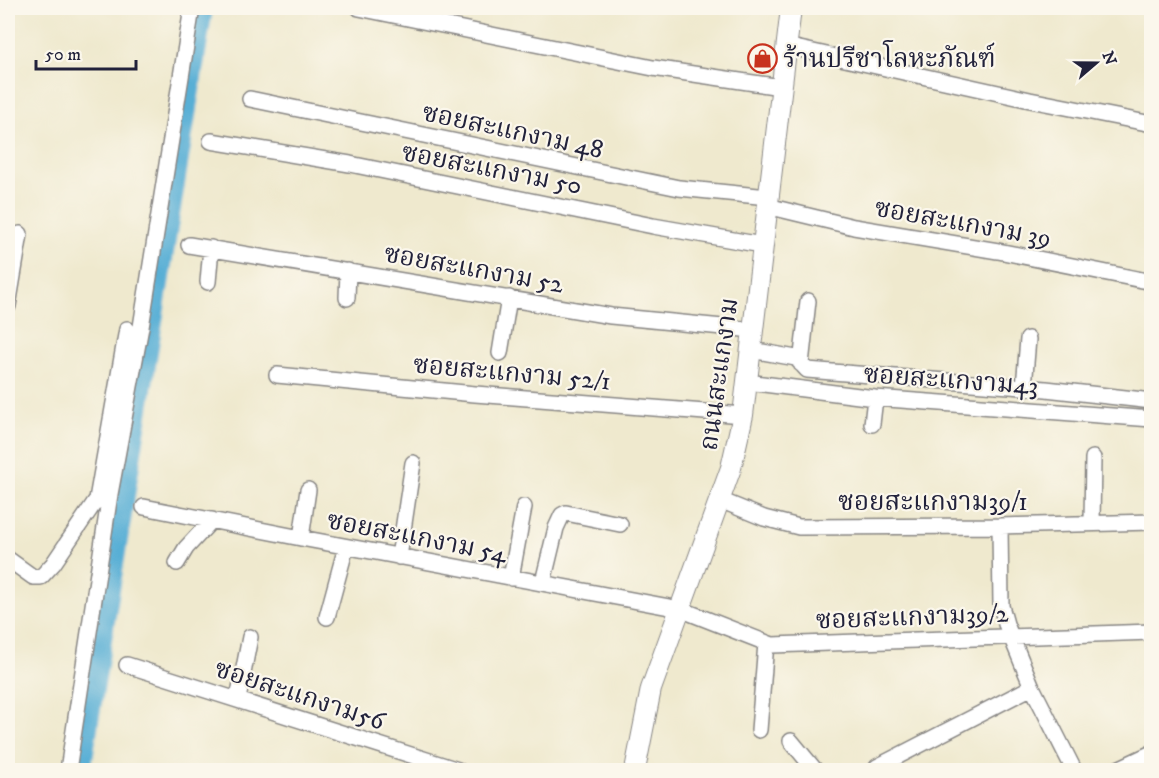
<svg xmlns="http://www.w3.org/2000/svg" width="1159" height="778" viewBox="0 0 1159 778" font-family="'IM FELL DW Pica','Noto Serif Thai',serif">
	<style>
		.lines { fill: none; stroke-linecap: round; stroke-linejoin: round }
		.river { stroke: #58afd5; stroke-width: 24 }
		.minor-casing { stroke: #888684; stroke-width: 18 }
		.tertiary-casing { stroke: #888684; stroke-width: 22 }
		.minor { stroke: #fff; stroke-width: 15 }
		.tertiary { stroke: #fff; stroke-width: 20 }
		.labels { text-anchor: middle; stroke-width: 4.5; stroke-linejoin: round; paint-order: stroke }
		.poi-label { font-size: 26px; fill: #22223b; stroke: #fbf7ec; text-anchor: start }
		.street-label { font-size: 26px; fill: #22223b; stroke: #fbf7ec }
	</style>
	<rect width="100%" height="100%" fill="#fbf7ec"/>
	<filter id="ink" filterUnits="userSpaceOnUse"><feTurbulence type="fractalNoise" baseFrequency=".0167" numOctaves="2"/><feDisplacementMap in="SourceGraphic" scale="12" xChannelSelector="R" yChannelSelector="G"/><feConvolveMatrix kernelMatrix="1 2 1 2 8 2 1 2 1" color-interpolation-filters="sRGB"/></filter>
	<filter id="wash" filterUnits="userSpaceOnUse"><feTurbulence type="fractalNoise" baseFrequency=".008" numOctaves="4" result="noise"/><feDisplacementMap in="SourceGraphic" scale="24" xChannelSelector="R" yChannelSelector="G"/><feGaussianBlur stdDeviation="1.35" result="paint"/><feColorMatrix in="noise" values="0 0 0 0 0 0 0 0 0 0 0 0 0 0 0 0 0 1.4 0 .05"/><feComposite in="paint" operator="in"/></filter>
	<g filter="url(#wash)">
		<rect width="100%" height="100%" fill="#efe9ce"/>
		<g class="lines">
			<path class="river" d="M79,770L201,8"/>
		</g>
	</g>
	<g filter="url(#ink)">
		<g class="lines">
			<defs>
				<path id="minor" d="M359,8L653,68L781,87
					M786,46L1030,100L1152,124
					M250,99L679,188L768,197
					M211,141L350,164L653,226L762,245
					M767,206L854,227L998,251L1152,282
					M189,245L611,316L753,330
					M208,282L211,248
					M347,298L348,271
					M8,306L20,234
					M751,350L796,358L807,370L1046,389L1152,401
					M500,353L509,298
					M801,364L808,301
					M277,375L475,394L743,415
					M747,382L875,398L1152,419
					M1024,387L1028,339
					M872,424L875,398
					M720,500L764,518L799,527L1000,526L1152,522
					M144,507L301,538L680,609L772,645L1152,632
					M1092,522L1093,458
					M1000,526L1001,606L1006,624L1032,687L1074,770
					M301,538L308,490
					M399,557L413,463
					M8,559L33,577H41L53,564L97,499L127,329
					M177,563L186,548L212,520
					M511,578L524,507
					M543,582L556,528L562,515L566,513L620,524
					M327,617L346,547
					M127,665L458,770
					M238,699L250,637
					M759,730L766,643
					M791,741L815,770
					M877,767L1032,687
					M68,770L110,494L141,327L192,8
					M1116,770L1152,753"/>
				<path id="tertiary" d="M635,770L651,689L731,468L743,415L791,8"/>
			</defs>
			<use href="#minor" class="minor-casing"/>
			<use href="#tertiary" class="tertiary-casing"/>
			<use href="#minor" class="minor"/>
			<use href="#tertiary" class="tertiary"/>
		</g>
	</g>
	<defs>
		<symbol id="shop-ring" viewBox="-11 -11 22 22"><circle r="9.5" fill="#fbf7ec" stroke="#c8321e" stroke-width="1.5"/><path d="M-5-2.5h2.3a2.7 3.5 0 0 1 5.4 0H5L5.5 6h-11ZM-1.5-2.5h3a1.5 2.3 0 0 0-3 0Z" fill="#c8321e"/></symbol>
	</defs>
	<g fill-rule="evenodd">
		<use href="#shop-ring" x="746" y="42" width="33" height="33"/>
	</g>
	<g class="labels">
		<g class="poi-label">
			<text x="783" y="67">ร้านปรีชาโลหะภัณฑ์</text>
		</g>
		<g class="street-label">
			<text transform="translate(513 130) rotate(12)" y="9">ซอยสะแกงาม 48</text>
			<text transform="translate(492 168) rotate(11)" y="9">ซอยสะแกงาม 50</text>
			<text transform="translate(963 222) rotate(10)" y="9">ซอยสะแกงาม 39</text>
			<text transform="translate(474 268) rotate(10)" y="9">ซอยสะแกงาม 52</text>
			<text transform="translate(512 372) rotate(5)" y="9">ซอยสะแกงาม 52/1</text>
			<text transform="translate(718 374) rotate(-82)" y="9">ถนนสะแกงาม</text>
			<text transform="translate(951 379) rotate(4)" y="9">ซอยสะแกงาม43</text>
			<text x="933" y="510">ซอยสะแกงาม39/1</text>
			<text transform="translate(417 536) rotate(11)" y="9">ซอยสะแกงาม 54</text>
			<text transform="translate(912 616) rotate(-2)" y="9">ซอยสะแกงาม39/2</text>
			<text transform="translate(300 694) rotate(18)" y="9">ซอยสะแกงาม56</text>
		</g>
	</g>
	<rect width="1159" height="778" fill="none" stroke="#fbf7ec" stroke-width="30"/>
	<g transform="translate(1096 63) rotate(70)" stroke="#fbf7ec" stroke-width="4.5" paint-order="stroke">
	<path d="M0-4.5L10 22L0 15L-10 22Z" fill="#22223b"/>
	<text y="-9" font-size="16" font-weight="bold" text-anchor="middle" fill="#22223b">N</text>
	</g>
	<path d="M36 60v9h100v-9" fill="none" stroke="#22223b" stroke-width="3"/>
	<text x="45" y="60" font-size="18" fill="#22223b" stroke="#fbf7ec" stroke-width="4.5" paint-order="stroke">50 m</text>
</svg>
